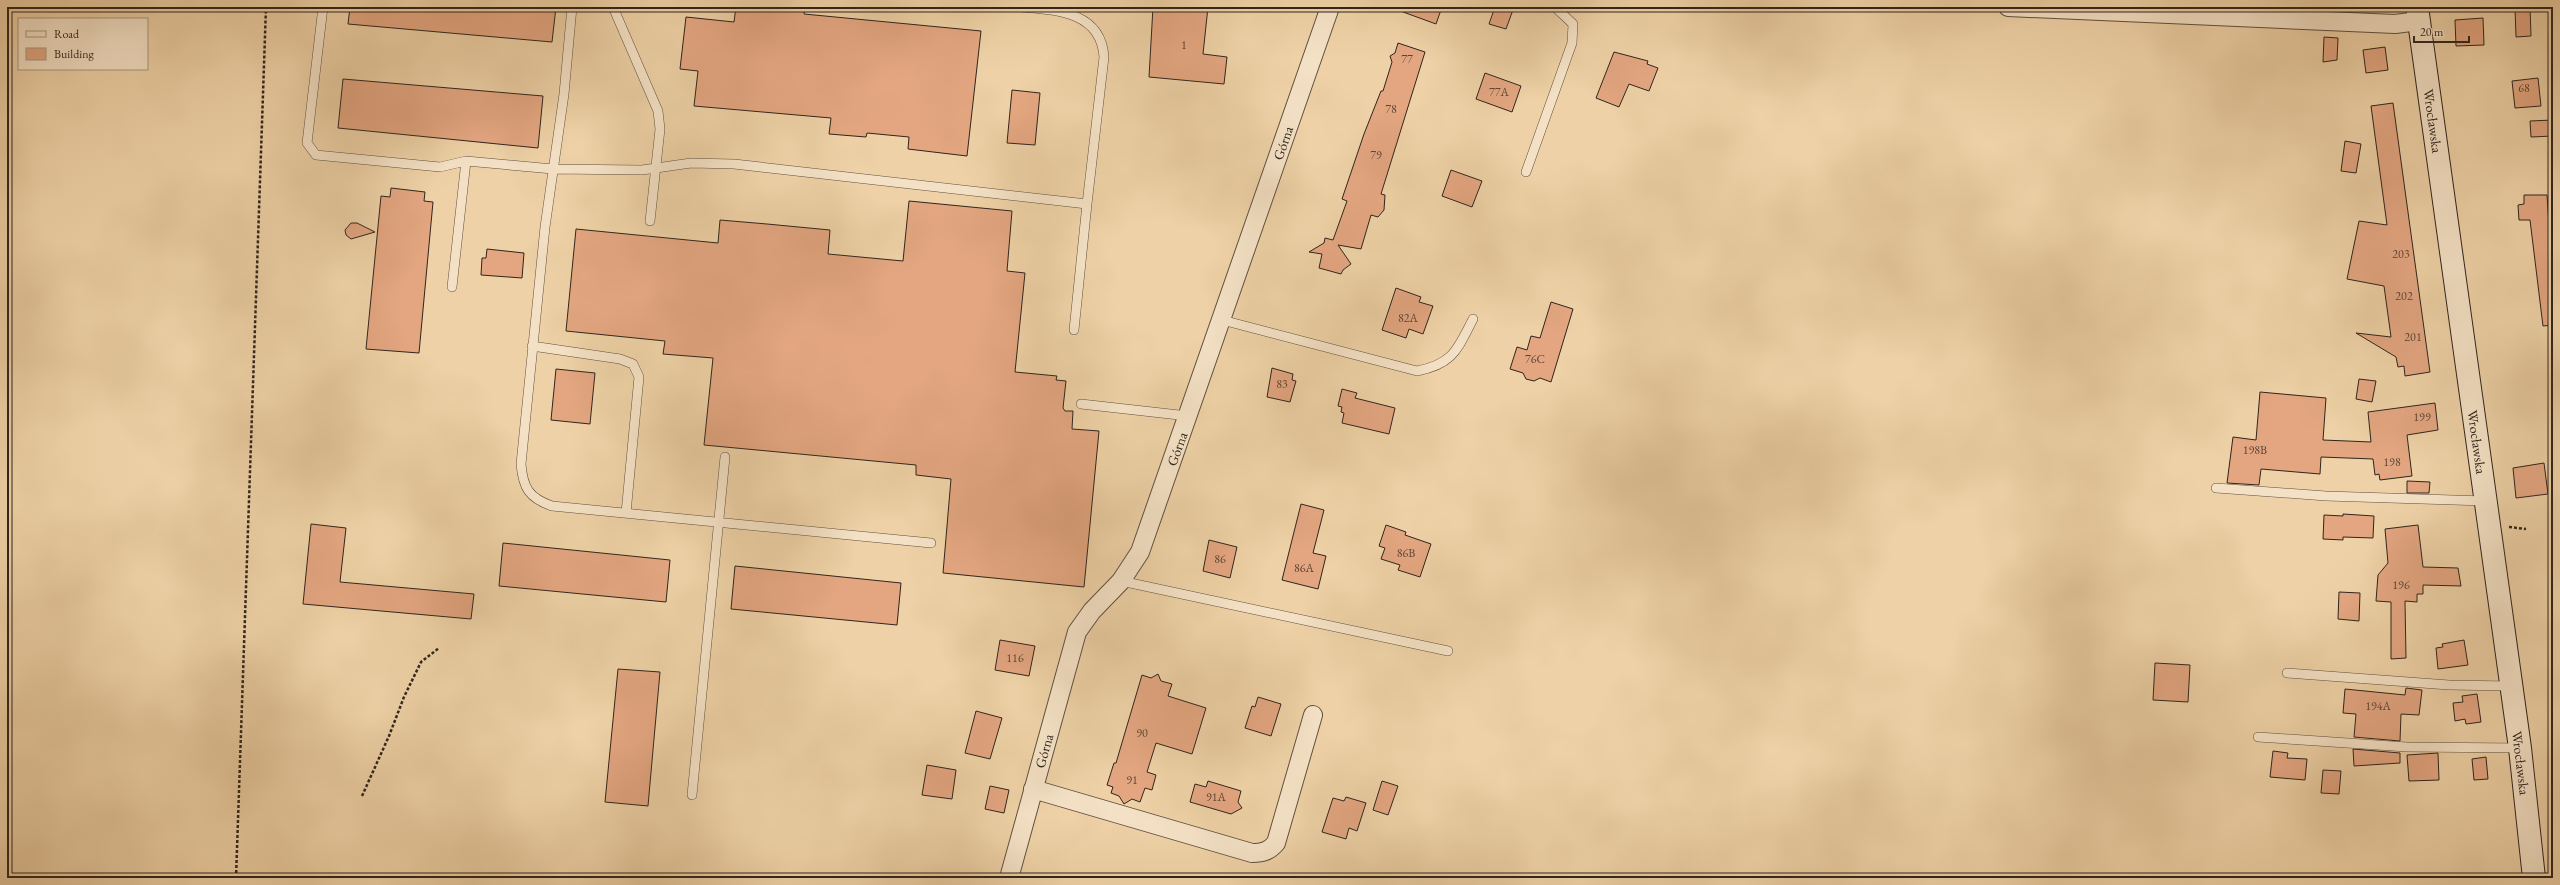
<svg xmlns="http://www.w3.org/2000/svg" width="2560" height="885" viewBox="0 0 2560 885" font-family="'EB Garamond',serif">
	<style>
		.building { fill: #e3a681; stroke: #30251d }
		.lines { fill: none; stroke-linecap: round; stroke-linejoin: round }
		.lane-casing { stroke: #60503f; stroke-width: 10 }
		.street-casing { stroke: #60503f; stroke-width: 20 }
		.secondary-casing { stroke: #30251d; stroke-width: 24 }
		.path { stroke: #30251d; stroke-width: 2.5; stroke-dasharray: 3 2; stroke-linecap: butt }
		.lane { stroke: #f4e1c5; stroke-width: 9 }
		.street { stroke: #f4e1c5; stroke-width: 18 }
		.secondary { stroke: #f4e1c5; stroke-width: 22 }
		.labels { text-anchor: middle; stroke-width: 4; stroke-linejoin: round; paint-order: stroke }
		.number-label { font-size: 12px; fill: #5d4536 }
		.street-label { font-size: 14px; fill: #30251d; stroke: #f4e1c5 }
	</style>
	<rect width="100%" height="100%" fill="#eed1a6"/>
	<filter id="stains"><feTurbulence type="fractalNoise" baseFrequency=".005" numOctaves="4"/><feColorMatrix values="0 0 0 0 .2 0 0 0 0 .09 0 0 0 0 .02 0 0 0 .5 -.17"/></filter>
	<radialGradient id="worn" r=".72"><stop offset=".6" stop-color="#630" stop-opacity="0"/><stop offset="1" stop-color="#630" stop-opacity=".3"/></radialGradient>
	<path class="building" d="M350,7H556L552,42L348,24Z
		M736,7H805L804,14L981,31L967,156L908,149L909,137L867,133L866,137L829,134L831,118L694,106L698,71L680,69L686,17L734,22Z
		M1153,7H1208L1203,54L1227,57L1224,84L1149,77Z
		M1395,7H1442L1436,24L1395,9Z
		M1495,7H1514L1506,29L1489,24Z
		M2515,7H2530L2531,36L2516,37Z
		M2483,18L2484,45L2456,46L2455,20Z
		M2324,37L2338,38L2337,60L2323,62Z
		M1398,43L1425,52L1381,194L1385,195L1384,210L1378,217L1371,215L1361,249L1338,245L1351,264L1343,270L1341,274L1319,268L1322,254L1309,252L1324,243L1325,238L1333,240L1347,201L1342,199L1364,134L1381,91H1383L1392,62L1390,56L1395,53Z
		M2385,47L2388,70L2366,73L2363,50Z
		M1614,52L1648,61L1647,64L1658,68L1649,91L1629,84L1619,107L1596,98Z
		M1485,73L1521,86L1512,112L1476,99Z
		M2538,78L2541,106L2515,108L2512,81Z
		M343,79L543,96L538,148L338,128Z
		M1012,90L1040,93L1035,145L1007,143Z
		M2393,103L2430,372L2405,376L2404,366L2398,367L2396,357L2356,333L2391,337L2384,286L2347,279L2359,221L2387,225L2371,106Z
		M2553,120V136L2531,137L2530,121Z
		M2345,141L2361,144L2356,173L2341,171Z
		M1451,170L1482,181L1472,207L1442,196Z
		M391,188L425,192L424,201L433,202L419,353L366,349L381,196L390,197Z
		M2524,195H2547L2550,239H2553V325L2543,326L2530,220H2519L2518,205L2524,204Z
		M909,201L1012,211L1007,271L1025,273L1015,372L1057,376L1056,380L1066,381L1063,408L1065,411H1073L1072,429L1099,431L1084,587L943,573L951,479L916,475V465L704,445L713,358L663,354L665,341L566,331L576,229L718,243L720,220L767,224L830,230L828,254L903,261Z
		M351,223H357L375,232L351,239L346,235L345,230Z
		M487,249L524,253L522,278L481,275L482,258H486Z
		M1396,288L1421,297L1419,302L1433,306L1423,334L1409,329L1406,338L1382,330Z
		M1551,302L1573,309L1551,382L1540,378L1534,381L1526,379L1523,373L1510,369L1517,347L1527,350L1531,336L1540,338Z
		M1272,368L1293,374L1292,380L1296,381L1290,402L1267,397Z
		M556,369L595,373L590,424L551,420Z
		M2359,379L2376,381L2372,402L2356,399Z
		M1342,389L1357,393L1355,398L1395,408L1389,434L1342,423L1344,413L1341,412L1342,407L1338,406Z
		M2260,392L2326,398L2323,440L2371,442L2368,412L2435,403L2438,430L2407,435L2412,476L2380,480L2379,474L2375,475L2373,459L2321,457L2320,474L2261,469L2259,485L2227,483L2233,437L2256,440Z
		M2544,463L2548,494L2516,498L2513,468Z
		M2407,481L2430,482L2429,493H2407Z
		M1301,504L1324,510L1313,553L1326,556L1318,589L1282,580Z
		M2343,514L2374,516L2373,538L2343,537V540L2323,539L2324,515L2343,516Z
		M311,524L346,528L340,582L474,594L471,619L303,604Z
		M1386,525L1406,532L1405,535L1431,544L1420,577L1398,570L1400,565L1381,559L1385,548L1379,546Z
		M2418,525L2423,567L2458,568L2461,586L2423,585V594H2417V602L2405,601L2406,658L2391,659V602L2376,601L2378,575L2388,563L2385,529Z
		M1209,540L1237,547L1230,578L1203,571Z
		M503,543L670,560L666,602L499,586Z
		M735,566L901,583L897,625L731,609Z
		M2339,592L2360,593L2359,621L2338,619Z
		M1000,640L1035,646L1029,676L995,670Z
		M2464,640L2468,665L2438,669L2436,648L2443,647L2442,644Z
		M2155,663L2190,665L2188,702L2153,700Z
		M618,669L660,672L648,806L605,802Z
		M1158,674L1161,681L1172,684L1168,696L1206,708L1192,754L1156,743L1147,772L1156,775L1152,790L1145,788L1140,802L1132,799L1124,804L1119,796L1111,793L1113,787L1107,785L1114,763H1116L1142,675L1151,678Z
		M2406,688L2422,690L2419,715L2401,714L2400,741L2354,737L2356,714L2343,713L2345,689L2405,695Z
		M2477,694L2481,722L2466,724L2465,719L2455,721L2453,703L2463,702L2462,696Z
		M1258,697L1281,704L1271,736L1245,728L1252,706L1255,707Z
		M976,711L1002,718L990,759L965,753Z
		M2353,749L2400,753V763L2354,766Z
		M2273,751L2288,753L2287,758L2307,759L2305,780L2270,777Z
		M2438,753L2439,780L2409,781L2407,755Z
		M2486,757L2488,779L2474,780L2472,759Z
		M927,765L956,770L952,799L922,795Z
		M2323,770L2341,771L2339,794L2321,793Z
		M1208,781L1241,791L1238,802L1242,808L1231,814L1190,802L1195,784L1206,787Z
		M1382,781L1398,786L1388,815L1373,810Z
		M990,786L1009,790L1004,813L985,809Z
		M1346,797L1366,803L1357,831L1349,828L1346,839L1322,832L1333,798L1344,801Z"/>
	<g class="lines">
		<defs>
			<path id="lane" d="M323,7L307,143L316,155L440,167L466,161L553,169L642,170L691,163L734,164L1087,204L1104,57C1101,12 1057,10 1021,7
				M572,7L564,94L545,227L521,464C523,488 529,498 552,506L931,543
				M613,7L658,111L660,129L650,221
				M1526,172L1572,43L1573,24L1555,7
				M452,287L466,161
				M1222,320L1417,371C1453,364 1457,350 1473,319
				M1074,330L1087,204
				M532,346L620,359L633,364L639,377L626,513
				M1081,404L1188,416
				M2216,488L2326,496L2485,501
				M1121,581L1448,651
				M2287,673L2449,685L2511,686
				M2258,737L2407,747L2520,748
				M692,795L725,457"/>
			<path id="street" d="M2008,7L2395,24L2419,21
				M1033,789L1252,853C1263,853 1269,851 1276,843L1313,715
				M1009,878L1077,632L1092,611L1121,581L1140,552L1330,7"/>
			<path id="secondary" d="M2417,7L2520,748L2534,878"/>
		</defs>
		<use href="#lane" class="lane-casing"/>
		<use href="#street" class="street-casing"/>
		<use href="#secondary" class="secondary-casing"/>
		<path class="path" d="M2509,527L2526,529
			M362,796L389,736L404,697L421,662L439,648
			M236,878L266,7"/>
		<use href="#lane" class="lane"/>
		<use href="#street" class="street"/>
		<use href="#secondary" class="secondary"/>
	</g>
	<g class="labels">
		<g class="number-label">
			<text x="1184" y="49">1</text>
			<text x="1407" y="63">77</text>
			<text x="2524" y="92">68</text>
			<text x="1499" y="96">77A</text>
			<text x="1391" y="113">78</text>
			<text x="1376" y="159">79</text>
			<text x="2401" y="258">203</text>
			<text x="2404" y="300">202</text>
			<text x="1408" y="322">82A</text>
			<text x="2413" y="341">201</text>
			<text x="1535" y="363">76C</text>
			<text x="1282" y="388">83</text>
			<text x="2422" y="421">199</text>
			<text x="2255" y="454">198B</text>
			<text x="2392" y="466">198</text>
			<text x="1406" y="557">86B</text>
			<text x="1220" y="563">86</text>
			<text x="1304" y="572">86A</text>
			<text x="2401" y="589">196</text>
			<text x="1015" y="662">116</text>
			<text x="2378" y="710">194A</text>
			<text x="1142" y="737">90</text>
			<text x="1132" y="784">91</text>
			<text x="1216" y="801">91A</text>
		</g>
		<g class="street-label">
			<text transform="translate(2433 121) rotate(82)" y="5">Wrocławska</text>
			<text transform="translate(1283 143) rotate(-71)" y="5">Górna</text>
			<text transform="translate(2477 442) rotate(82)" y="5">Wrocławska</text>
			<text transform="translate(1177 449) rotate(-70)" y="5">Górna</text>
			<text transform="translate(1044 751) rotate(-75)" y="5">Górna</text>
			<text transform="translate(2521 763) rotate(83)" y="5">Wrocławska</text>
		</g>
	</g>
	<rect width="2560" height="885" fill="none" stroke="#eed1a6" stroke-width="24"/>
	<rect x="8" y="8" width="2544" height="869" fill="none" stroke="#30251d" stroke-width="2"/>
	<rect x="12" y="12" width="2536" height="861" fill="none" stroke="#30251d"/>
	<rect x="18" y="18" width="130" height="52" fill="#f4e1c5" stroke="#a69682"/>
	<rect x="26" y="31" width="20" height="6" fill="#f4e1c5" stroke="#a69682"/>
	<text x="54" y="38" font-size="12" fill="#30251d">Road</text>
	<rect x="26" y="48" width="20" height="12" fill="#e3a681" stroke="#a69682"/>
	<text x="54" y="58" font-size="12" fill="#30251d">Building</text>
	<path d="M2414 36v6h55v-6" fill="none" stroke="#30251d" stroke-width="2"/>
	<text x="2420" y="36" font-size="12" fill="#30251d" stroke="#f4e1c5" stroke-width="3" paint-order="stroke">20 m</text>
	<rect width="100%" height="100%" filter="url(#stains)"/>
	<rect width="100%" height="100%" fill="url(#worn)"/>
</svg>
